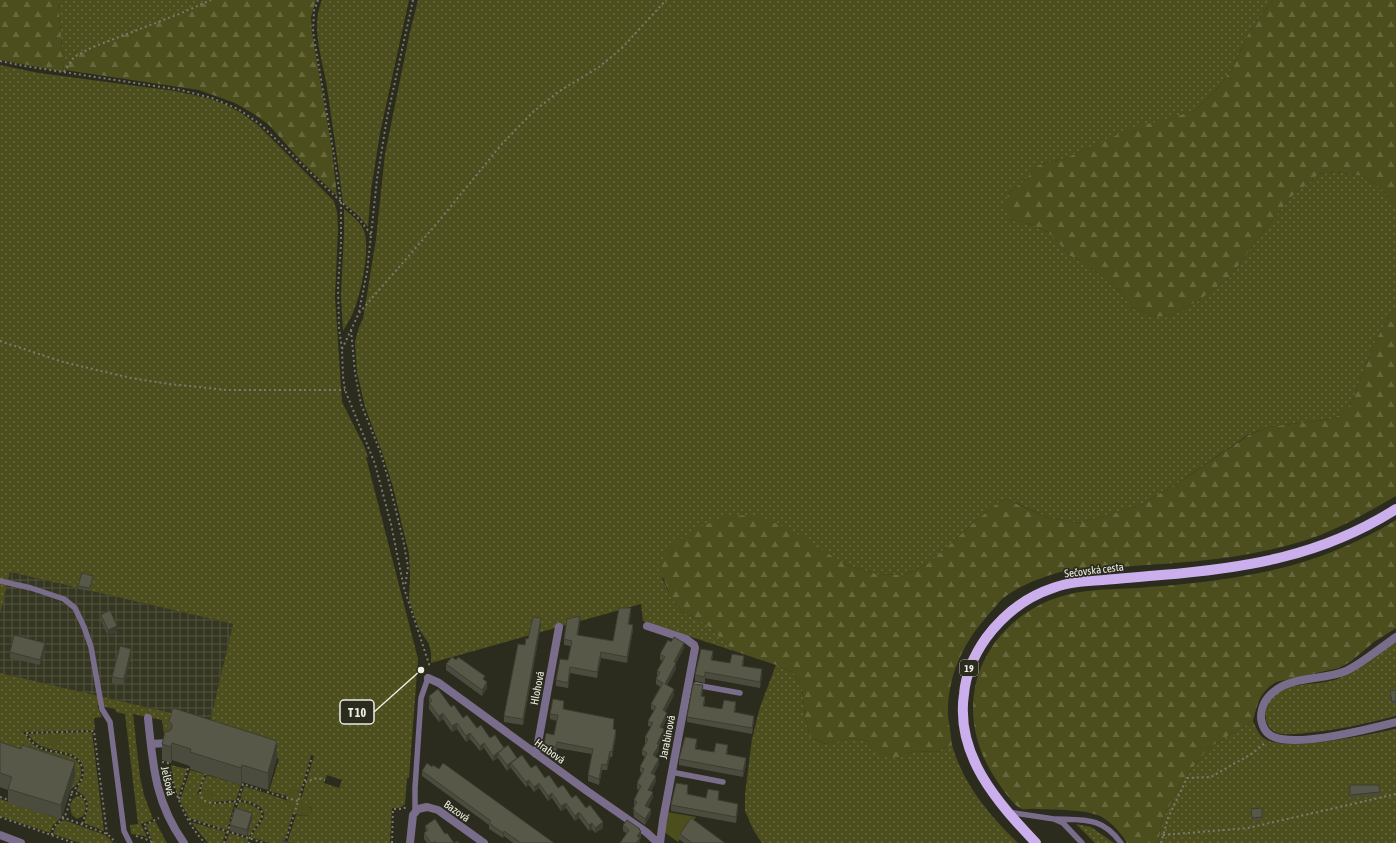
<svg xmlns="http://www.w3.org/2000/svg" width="1396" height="843" viewBox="0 0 1396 843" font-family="'Asap Condensed',sans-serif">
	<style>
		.industrial { fill: url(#industrial-grid) }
		.grass { fill: url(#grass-dots); fill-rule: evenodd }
		.forest { fill: url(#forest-firs) }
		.park { fill: #4d4e1d }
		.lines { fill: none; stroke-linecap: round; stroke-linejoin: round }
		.path { stroke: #7a7b6e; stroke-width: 2; stroke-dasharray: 2 3; stroke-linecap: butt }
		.service { stroke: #7a6d8b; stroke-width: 5.5 }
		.minor { stroke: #7a6d8b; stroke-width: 8 }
		.primary { stroke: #cbaeec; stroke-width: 10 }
		.wall { fill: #4b4c3e }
		.shaded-wall { fill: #3d3e32 }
		.building { fill: #575848; stroke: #3d3e32 }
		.labels { text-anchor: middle; stroke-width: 3.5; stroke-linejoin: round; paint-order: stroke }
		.shield { fill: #2b2c1d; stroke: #b2b3a8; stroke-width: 1 }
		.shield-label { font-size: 10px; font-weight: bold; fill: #ecede3 }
		.street-label { font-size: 11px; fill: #ecede3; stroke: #2b2c1d }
		.leader { fill: none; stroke: #ecede3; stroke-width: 1.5 }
		.callout-dot { fill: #ecede3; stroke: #2b2c1d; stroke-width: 1.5 }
		.callout { fill: #2b2c1d; stroke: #ecede3; stroke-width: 1.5 }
		.callout-label { font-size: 12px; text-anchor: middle; font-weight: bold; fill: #ecede3 }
	</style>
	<defs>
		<pattern id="industrial-grid" width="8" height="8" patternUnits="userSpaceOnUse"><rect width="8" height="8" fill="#363722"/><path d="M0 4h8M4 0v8" fill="none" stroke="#535442"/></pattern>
		<pattern id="grass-dots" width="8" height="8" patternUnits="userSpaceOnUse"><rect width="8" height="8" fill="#4d4e1d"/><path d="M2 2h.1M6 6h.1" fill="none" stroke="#67683e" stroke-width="1.8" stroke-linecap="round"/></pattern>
		<pattern id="forest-firs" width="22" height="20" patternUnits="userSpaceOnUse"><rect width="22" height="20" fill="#4d4e1d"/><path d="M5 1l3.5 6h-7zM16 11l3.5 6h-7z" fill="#67683e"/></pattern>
	</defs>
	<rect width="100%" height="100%" fill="#2b2c1d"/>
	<path class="industrial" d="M10,572L233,624L210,722L0,673V614Z"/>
	<path class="grass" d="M58,0H211L179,14L74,57L64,72Z
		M322,0H409L380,133L371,190L368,227L357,214L343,203C338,162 332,122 326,81C321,56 311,25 322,0Z
		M418,0H1273L1250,30L1234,65L1219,87L1196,110L1091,147L1066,158L1038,165L1025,180L1008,194L1010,219L1032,225L1050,233L1070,256L1087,264L1118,290L1131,307L1152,317L1172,316L1202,298L1230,277L1257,240L1291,197L1319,174L1336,172L1362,176L1380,187L1396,206V309L1392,310L1373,346L1352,402L1342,414L1331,419L1268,427L1248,435L1175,485L1140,505L1102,517L1078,523L1049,518L1007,499L998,503L978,519L929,563L904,575L877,574L846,565L825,552L662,578L670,595L682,612L697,618L708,626L734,651L643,621L641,604L431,663V653L429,644L419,629L409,600L410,576L409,554L393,487L382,452L365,407L357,372L355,342L359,327L363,319L376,239L385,154L409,36Z
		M0,65L39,73L175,91L211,99L224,104L238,111L258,125L334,201L337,212L338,229L335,297L342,402L365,448L368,457H366L418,659L409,778H407L405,804L400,808H392L390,843H287L296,815L304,816L309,815L312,811L311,807L302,803L301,799L314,756L311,755L300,793C294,788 289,789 287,796L269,791L279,759L277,757L169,738L164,735L162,720L133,714L140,777L144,795L153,819L141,824L147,837L139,835L131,834L130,825L138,824L125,714L116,712L115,709L97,705L102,717L94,718L95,730L23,732C27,738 31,744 38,748C51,756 81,750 81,772C82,780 76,785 70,790L75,776L0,756V673L210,722L233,624L10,572L0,614ZM327,775L342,780L339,788L324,783Z
		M344,209C351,215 361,222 364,231C371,248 360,299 352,315C349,321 346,326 343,331L341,296L344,233Z
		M1396,641V716C1369,723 1343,729 1315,732C1304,733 1293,735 1282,734C1261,732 1262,704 1275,694C1292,681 1318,686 1337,679C1359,672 1377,655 1396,641Z
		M776,665L794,673L802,689L805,716L810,737L825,744L853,738L868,741L872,750L898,758L906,754L917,751L936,752L952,745C963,784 989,815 1018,843H762L754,831L745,811V794L752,739L760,707Z
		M1253,721C1256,727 1259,736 1265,739C1289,753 1368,734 1396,729V843H1158L1163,818L1183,780L1208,748Z
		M92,732L104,831L84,823C86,815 91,805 85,797C83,794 80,793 77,791C78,784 85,779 84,771C82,743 42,759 28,734Z
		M171,765L187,769L178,796L173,780Z
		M190,770L205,774L197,794L207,807L213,804L235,802L227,830L189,818L180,801Z
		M207,775L241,785L236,800L213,802C215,794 209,788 201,791L202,784Z
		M244,786L286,800L288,806L293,813L284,843H269L250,837C254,831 260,826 263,819C268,805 249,801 240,800Z
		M77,796L82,797C86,803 87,809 83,816L77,819L72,815C69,808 70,800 77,796Z
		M0,799L60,819L53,825L50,833L0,816Z
		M239,802C248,803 254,805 261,812C263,821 252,828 249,837L235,814Z
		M64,820L105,835L110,839L113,843H80L53,834L56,826Z
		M155,821L167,843H153L152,841L146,825Z
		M191,822L226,832L222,843H208Z
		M1076,824L1091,827L1114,843H1095Z
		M229,833L248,839V843H226Z"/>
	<path class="forest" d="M0,0H58L64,72L0,60Z
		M211,0H316L311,17L312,33L332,150L337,196L300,160L269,125L254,114L235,103L199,90L65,70L74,57L93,47L179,14Z
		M1273,0H1396V206L1380,187L1362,176L1336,172L1319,174L1291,197L1257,240L1230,277L1202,298L1172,316L1152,317L1131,307L1118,290L1087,264L1070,256L1050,233L1032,225L1010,219L1005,206L1008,194L1025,180L1038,165L1066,158L1135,127L1171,118L1196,110L1219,87L1234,65L1250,30Z
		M1396,309V496C1366,513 1336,531 1303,541C1223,566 1143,563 1060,572C1040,578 1018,586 1002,599C997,604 993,610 988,615C963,643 947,677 948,715C949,725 951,735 952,745L936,752L917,751L906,754L899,758L878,756L872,750L868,741L853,738L826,744L810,737L805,716L802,689L794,673L776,665L734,651L708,626L697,618L682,612L670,595L658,565L671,546L699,527L731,515L755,516L788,528L846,565L877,574L904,575L929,563L978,519L998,503L1007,499L1019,505L1049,518L1078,523L1102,517L1140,505L1175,485L1249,435L1268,427L1331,419L1342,414L1352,402L1373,346L1392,310Z
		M1396,520V628L1374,642L1350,662L1339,668L1276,682C1259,693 1258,703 1253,721L1208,748L1183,780L1163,818L1158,843H1127C1122,834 1111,822 1102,817C1087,809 1054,810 1036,809C1032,808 1026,810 1022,809C1013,807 992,774 988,766C972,737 968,701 980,670C997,625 1040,596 1087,591C1104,589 1121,589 1138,588C1175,585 1212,582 1248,575C1301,566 1350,548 1396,520Z"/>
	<path class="park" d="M60,735V746H49V736Z
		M294,789L300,793L302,803L306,804L311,808L312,811L309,815C294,819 281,805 289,791Z
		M196 799a9 9 0 1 1 18 0a9 9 0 1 1-18 0Z
		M668,812L696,817L678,842L664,832Z"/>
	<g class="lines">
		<path class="path" d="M318,0L314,11L313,32L335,161L341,203V244L338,286L339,328L342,349L343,377L345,390L375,464L391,524L404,588L429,664V668
			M0,61L24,66L181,90L212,98L238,109L260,124L360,220L372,236
			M64,72L74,57L93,47L179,14L211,0
			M359,312L367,272L377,179L387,118L413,0
			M351,330L355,373L361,404L380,451L388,478L404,544L408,567L405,587
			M0,341L63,362L131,378L169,384L227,390H345
			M342,349L359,313L433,228L502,144L532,113L558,92L599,67L622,48L666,0
			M162,762L168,763C175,793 184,821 205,843
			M206,773C202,782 197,791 203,800C220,810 246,790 262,812C264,824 249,830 249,843
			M305,782L317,778L325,780
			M267,792L298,801
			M0,797L9,800
			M179,799L189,765
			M0,817L74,843
			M62,817L107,834L112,838L115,843
			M189,819L264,843
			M82,824C88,808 92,798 72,792C79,785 85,777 82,767C77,750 54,754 41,748C34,745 29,739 25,733L94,731L107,834
			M52,835C52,823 59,825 64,817C68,812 70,799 72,792H71
			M1163,835L1248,828L1396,794
			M136,836L151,841
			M152,843L144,825L159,818
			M224,843L243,784L261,790
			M285,843L312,757
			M392,843L393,809H403L406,807
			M1161,843L1168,818L1187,778L1211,777L1253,753L1265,743"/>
		<path class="service" d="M0,581L31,588L64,599L75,608L84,627L91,647L102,709L110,722L124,831L130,843
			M696,685L740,693
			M671,772L723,782
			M415,811V788L421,698L428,678
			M1008,812L1054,819L1063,823L1082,843
			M1056,819C1085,820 1102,817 1121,843"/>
		<path class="minor" d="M647,626L686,639L694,645L695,648L663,820L660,843
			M1396,637C1380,648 1363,663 1346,671C1324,680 1295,676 1276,690C1266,697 1261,705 1261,718C1262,726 1266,734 1274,737C1298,747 1369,729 1396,722
			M428,678L439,683L587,791L646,832L658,843
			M148,718C153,766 155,802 184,843
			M151,744L167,743
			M536,754L559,627
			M0,835L21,843
			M410,843L413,815L418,809L427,807L438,810L484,843"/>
		<path class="primary" d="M1036,843C997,802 955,755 964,694C966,672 974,655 986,638C1003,615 1026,597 1053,588C1069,582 1086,581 1103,580C1122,578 1141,577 1161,575C1246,568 1322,556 1396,509"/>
	</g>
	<path class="wall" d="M93,579L90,591L78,589V586Z
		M631,613L629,624L633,630L627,663L601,658L597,678L570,673L568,688L556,686V680L568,660L571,646L564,645V639L580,621L578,635L613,641Z
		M101,615L117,631L108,636L101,621Z
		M541,624L523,725L504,722V716L525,645L528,639Z
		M684,648L676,663V669L667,685L674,695L665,712L667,718L662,728L664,735L659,745V750L655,757L659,764L654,774L656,781L651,791L653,797L648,807L651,814L645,825L634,817L633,809L634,806V800L639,790L637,789V783L642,773L640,772V767L645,757L642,755V750L646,743H645V737L651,727L648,726V721L654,711L651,709V704L660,687L656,684V679L657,676V671L663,661L660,660V654Z
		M45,649L40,665L10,658V652Z
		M131,655L124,685L112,683V677Z
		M713,656L712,660L730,663L744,662L743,666L762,675L760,688L705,678V683L695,681V675Z
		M446,664L485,681L487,688L482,696L446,670Z
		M1396,690V704L1392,705L1390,691Z
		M703,691L702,696L705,702L704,706L722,709L736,708L735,712L754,721L752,734L687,722V717Z
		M429,696L451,707L463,718L586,808L603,828L595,833L592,829L589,831L579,818L575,821L566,808L561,811L552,798L548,801L539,788L534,792L529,785L526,787L511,768L507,771L498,758L493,761L484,748L480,751L470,739L466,742L457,729L452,732L443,719L439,722L429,709Z
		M564,707V709L614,725V729L616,735L612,757H610L607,770H602L599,785L588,781V775L592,754L557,748L556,753L544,750V745L554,735L557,721L550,719V714Z
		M169,721L277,758L268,790L242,782L241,785L190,769V766L172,760L171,763L162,760V744L169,731Z
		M0,742L75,776L61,819L8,803V790L0,787Z
		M697,745L696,749L714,752L728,751L727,754L746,764L743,777L679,765V759Z
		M432,767L439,769L554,843H513L504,836L503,838L489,829V825L422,776V771Z
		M1379,785L1380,795L1350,798V788Z
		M688,791V794L706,798L719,796V801L738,810L736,823L671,811V805Z
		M1262,808V820L1252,821L1251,811Z
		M252,819L247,836L230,831V825Z
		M623,825L640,830L641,837L640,838V843L623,831Z
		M425,826L445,834L454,843H427L424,839V833L426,832Z
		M680,834L725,843H684L680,840Z"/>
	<path class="shaded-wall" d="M631,608V613L628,630V624Z
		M580,616V621L577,640V635Z
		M541,618V624L523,725V719Z
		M633,625V630L627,663V657Z
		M117,626V631L108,636V630Z
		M45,643V649L40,665V660Z
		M684,643V648L674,667V662Z
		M131,649V655L124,685V679Z
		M601,652V658L597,678V672Z
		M676,663V669L665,689V684Z
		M570,667V673L568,688V683Z
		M762,669V675L760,688V682Z
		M487,682V688L482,696V690Z
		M703,685V691L701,702V696Z
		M674,689V695L663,716V710Z
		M443,713V719L439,722V716Z
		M667,713V718L660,732V727Z
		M754,716V721L752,734V728Z
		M457,723V729L452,732V726Z
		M664,729V735L659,745V750L653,761V755L657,744Z
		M616,730V735L612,757V752Z
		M470,733V739L466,742V736Z
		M277,741V758L268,790V773Z
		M172,743V760L171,763V747Z
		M484,743V748L480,751V746Z
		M504,748L498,753V758L493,761V756Z
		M610,751V757L607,770V765Z
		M517,758L511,763V768L507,771V765Z
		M746,758V764L743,777V771Z
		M659,759V764L651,778V773Z
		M75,762V776L61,819V805Z
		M602,764V770L599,785V779Z
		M242,765V782L241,785V768Z
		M656,776V781L648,795V790Z
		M529,780V785L526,787V782Z
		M539,783V788L534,792V787Z
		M653,792V797L645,811V806Z
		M552,793V798L548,801V796Z
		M566,803V808L561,811V806Z
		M738,804V810L736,823V817Z
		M651,809V814L645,825V819Z
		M579,812V818L575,821V816Z
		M252,813V819L247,836V830Z
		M603,822V828L595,833V828Z
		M592,823V829L589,831V825Z
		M640,829V832L641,831L640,843H636L637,836Z
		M504,831V836L503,838V833Z"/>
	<path class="building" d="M82,573L93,576L90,588L78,586Z
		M619,608H631L628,624L633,625L627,657L601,652L597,672L570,667L568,683L556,680L560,659L568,660L572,641L564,639L567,619L580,616L577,635L613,641Z
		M110,610L117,626L108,630L101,615Z
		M533,617L541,618L523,719L504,716L518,644L525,645L526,638L528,639Z
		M14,635L45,643L40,660L10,652Z
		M674,637L684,643L674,662L676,663L665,684L674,689L663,710L667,713L660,727L664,729L657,744L659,745L653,755L659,759L651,773L656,776L648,790L653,792L645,806L651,809L645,819L634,811L635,810L633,809L637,802L634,800L641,786L637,783L644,769L640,767L647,753L642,750L648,739L645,737L653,723L648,721L656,707L651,704L663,683L656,679L660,672L657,671L665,657L660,654L668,640L671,642Z
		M120,646L131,649L124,679L112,677Z
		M701,649L713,651L711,660L730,663L732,654L744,656L742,666L762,669L760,682L705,672V677L695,675Z
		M452,657L456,660L458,657L485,676L483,679L487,682L482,690L446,664Z
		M693,684L703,685L701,696L705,697L703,706L722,709L724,700L736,702L734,712L754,716L752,728L687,717Z
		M438,689L451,707L454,705L463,718L467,715L477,728L481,725L490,738L495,735L504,748L493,756L484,743L480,746L470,733L466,736L457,723L452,726L443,713L439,716L429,703L432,701L429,696Z
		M1396,690V701L1392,702L1390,691Z
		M553,699L564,701L563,709L614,719L613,729L616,730L612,752L610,751L607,765L602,764L599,779L588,775L593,749L557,742L556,747L544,745L546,733L554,735L558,715L550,714Z
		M173,708L277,741L268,773L242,765L241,768L190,752L191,749L172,743L171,747L162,744L165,732L170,731L172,728V724L169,721Z
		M685,737L697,739L695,749L714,752L716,743L728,745L726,754L746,758L743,771L679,759Z
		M0,742L21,749L22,745L75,762L61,805L8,789L12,777L0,773Z
		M508,745L517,758L507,765L498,753Z
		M522,755L531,768L536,765L545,778L549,775L558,788L563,785L572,798L576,795L586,808L590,805L603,822L595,828L592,823L589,825L579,812L575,816L566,803L561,806L552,793L548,796L539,783L534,787L529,780L526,782L511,763Z
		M427,763L432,767L433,765L439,769L443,763L554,843H521L504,831L503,833L489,823L491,821L422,771Z
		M676,783L688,785L687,794L706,798L708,789L719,791L718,800L738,804L736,817L671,805Z
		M1350,785H1379L1380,792L1350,795Z
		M235,808L252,813L247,830L230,825Z
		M1262,808V817L1252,818L1251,809Z
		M691,818L725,843H692L680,834Z
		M435,819L445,834L447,833L454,843H436L435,841L433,843H431L424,833L428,830L425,826Z
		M627,820L640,829L639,830L641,831L637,836L640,838L636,843H620L629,830L623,825Z
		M283,841L291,843H282Z
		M458,841L459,843H454Z"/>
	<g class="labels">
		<rect class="shield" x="960" y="660" width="18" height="16" rx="3"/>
		<g class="shield-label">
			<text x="969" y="672">19</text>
		</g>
		<g class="street-label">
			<text transform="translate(1094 570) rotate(-7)" y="4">Sečovská cesta</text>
			<text transform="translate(537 688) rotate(-79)" y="4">Hlohová</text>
			<text transform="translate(667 737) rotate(-79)" y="4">Jarabinová</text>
			<text transform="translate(550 751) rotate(36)" y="4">Hrabová</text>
			<text transform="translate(168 781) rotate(77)" y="4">Jelšová</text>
			<text transform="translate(457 811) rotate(35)" y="4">Bazová</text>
		</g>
	</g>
	<path class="leader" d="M421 670L374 712"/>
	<circle class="callout-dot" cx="421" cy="670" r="4"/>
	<rect class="callout" x="340" y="700" width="34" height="24" rx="4"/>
	<g class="callout-label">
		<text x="357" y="717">T 10</text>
	</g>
</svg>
